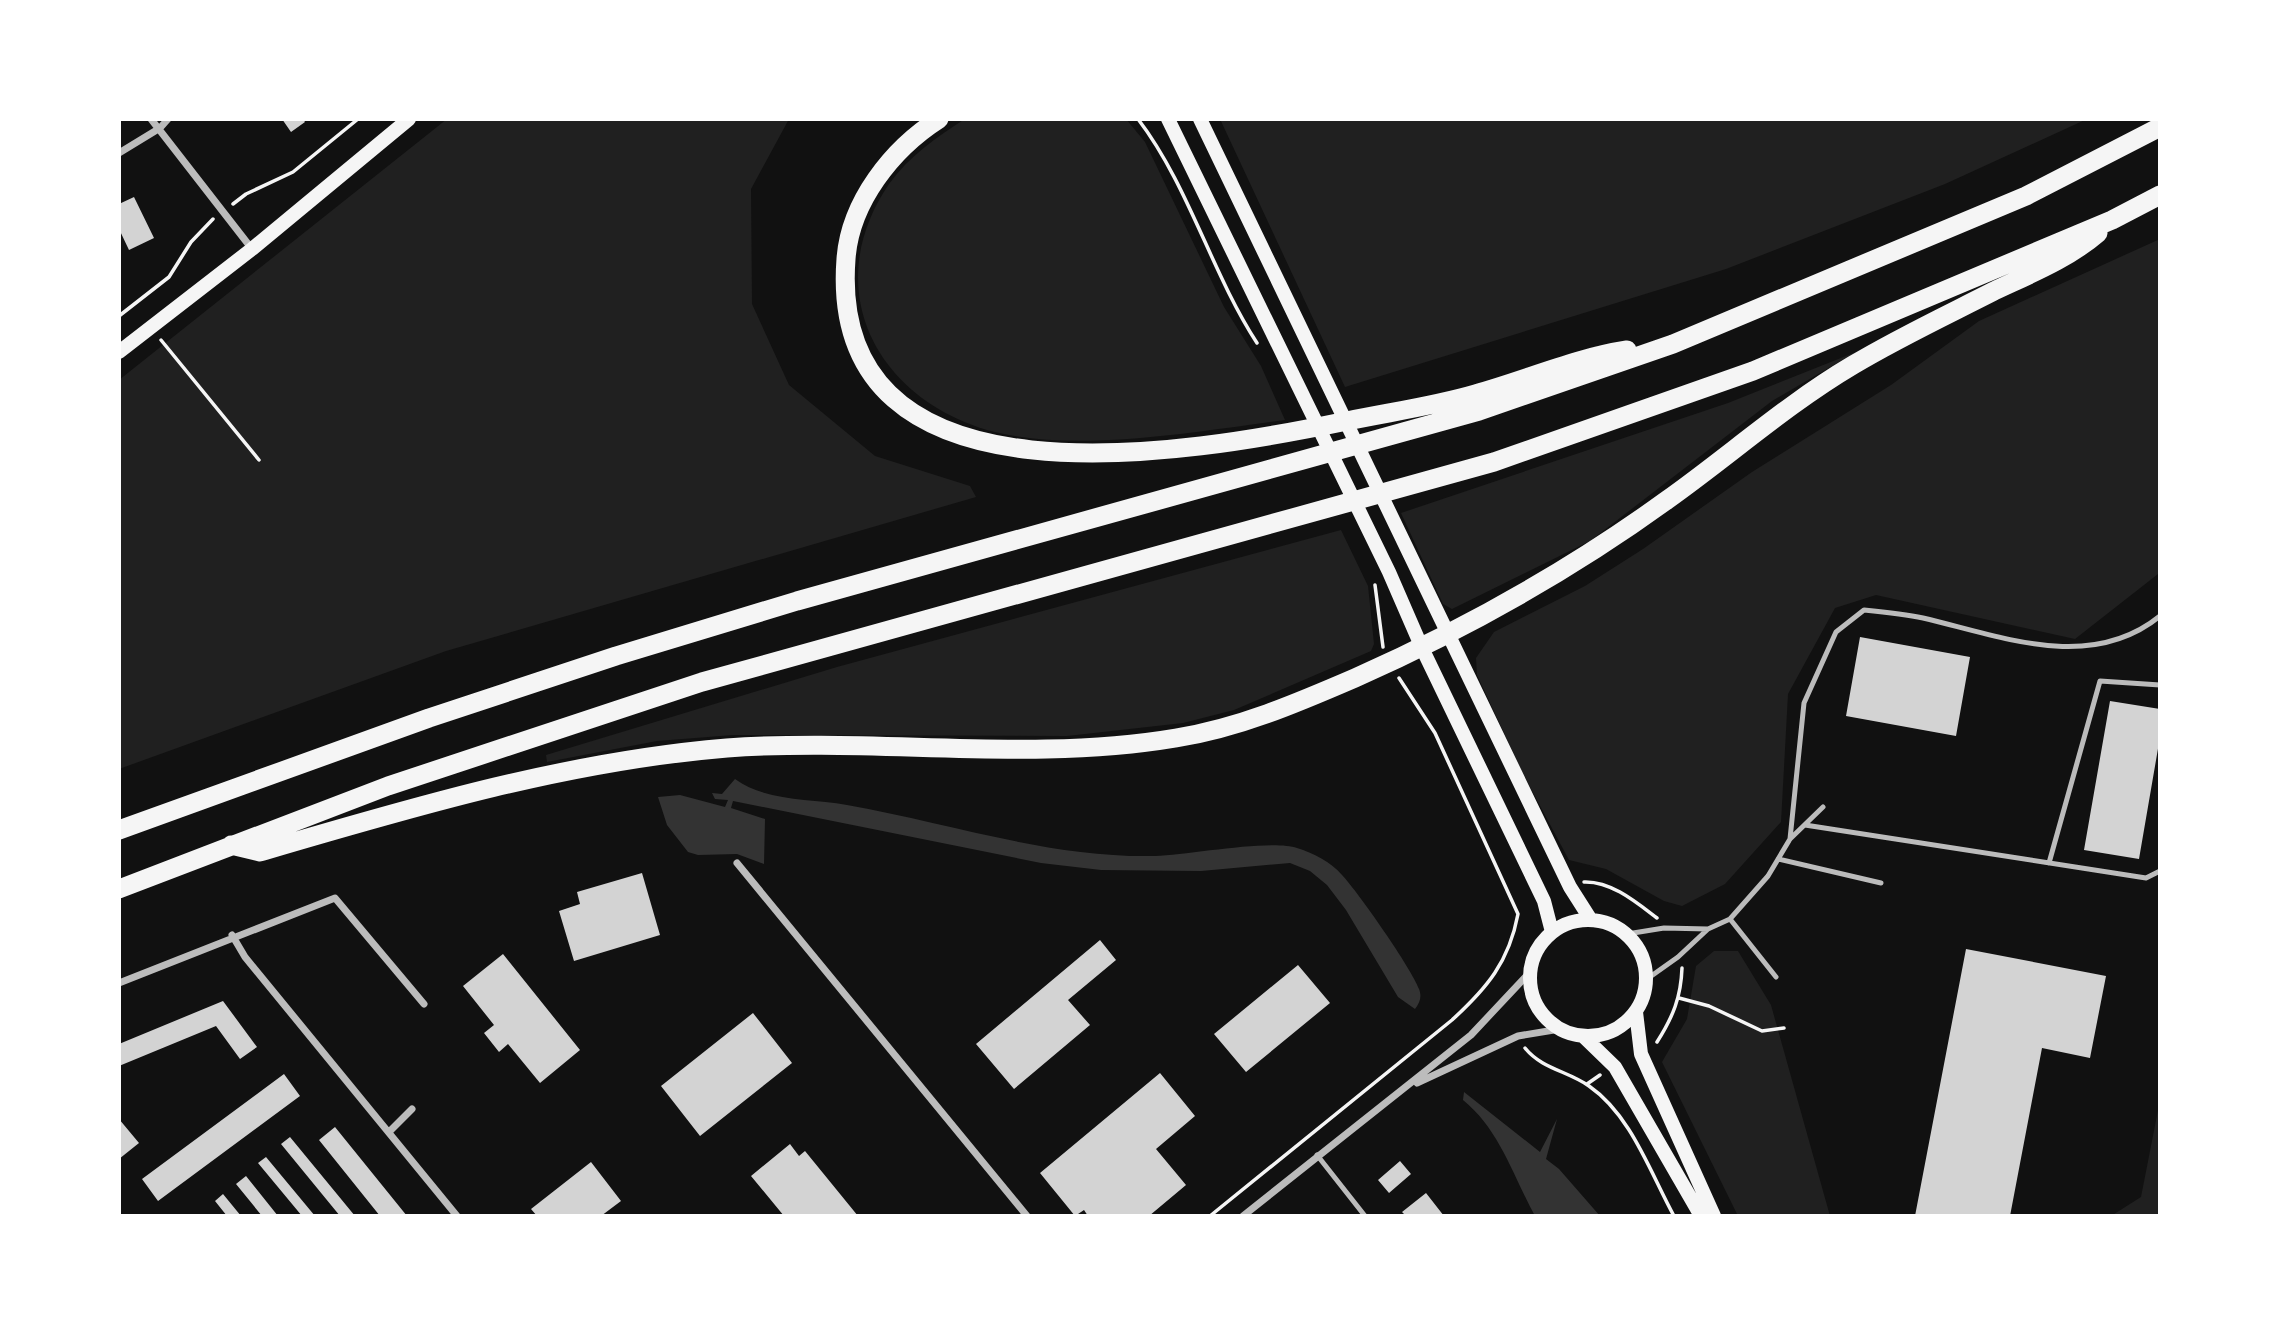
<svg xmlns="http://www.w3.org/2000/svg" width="2279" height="1335" viewBox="0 0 2279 1335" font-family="Poppins,sans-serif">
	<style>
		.green { fill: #202020 }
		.water { fill: #333 }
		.building { fill: #d3d3d3 }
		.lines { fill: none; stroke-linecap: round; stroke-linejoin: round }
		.path { stroke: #f5f5f5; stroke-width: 3.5 }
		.service { stroke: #bcbcbc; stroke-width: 5 }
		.minor { stroke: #bcbcbc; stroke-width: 7 }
		.secondary { stroke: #f5f5f5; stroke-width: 14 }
		.motorway { stroke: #f5f5f5; stroke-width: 19 }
	</style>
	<rect width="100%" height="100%" fill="#111"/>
	<path class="green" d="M447,119H789L751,189L752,304L789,385L875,456L970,486L976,497L446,651L119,769V380Z
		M965,119H1126L1145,142L1224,307L1261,366L1285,420C1200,431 1078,453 995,432C878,402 817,290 889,184C909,156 937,137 965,119Z
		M1220,119H2087L1945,184L1726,269L1345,387Z
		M2160,239L2158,574L2075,639L1876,595L1835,608L1788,694L1781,822L1725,884L1682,906L1664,901L1606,869L1569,860L1523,774L1477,675L1476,658L1494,632L1585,586L1643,549L1752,472L1891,385L1979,321Z
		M1856,352L1772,401L1590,541L1452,609L1443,604L1401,513L1728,403Z
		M1341,530L1368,586L1374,644L1371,651L1234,710L1183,723L1067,736L733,735L657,741L547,762L546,755L837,667Z
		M1714,951H1738L1771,1005L1830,1216H1738L1662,1062L1687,1019L1696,966Z
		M2160,1100V1216H2111L2141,1197Z"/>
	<path class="water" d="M735,779C767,802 809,798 847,805C949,823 1049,858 1155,856C1189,855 1270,839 1297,848C1313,853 1331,862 1342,875C1358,892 1412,969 1419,989C1422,997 1420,1002 1415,1009L1398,997L1346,910L1327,885L1310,871L1290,863L1201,871L1101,870L1041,863L733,801L731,808L765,819L764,864L737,854L698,855L688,852L667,825L658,797L680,795L725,807L728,800L715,799L712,793L722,794Z
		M1464,1092L1540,1152L1557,1119L1546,1159L1559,1169L1600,1216H1535C1513,1176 1500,1130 1463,1100Z"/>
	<path class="building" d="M282,119H303L305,122L291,132Z
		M134,197L154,238L129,250L119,229V204Z
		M1860,637L1970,657L1956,736L1846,716Z
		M2110,701L2160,709V737L2139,859L2084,850Z
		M642,873L660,935L574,961L559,911L580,904L577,892Z
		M1100,940L1116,960L1068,1000L1090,1025L1014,1089L976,1044Z
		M1966,949L2106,976L2090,1058L2042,1048L2010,1216H1915Z
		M503,954L580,1050L540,1083L508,1044L499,1052L484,1033L494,1025L463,986Z
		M1298,965L1330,1003L1246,1072L1214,1034Z
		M223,1001L257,1047L240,1059L216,1026L119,1066V1044Z
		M753,1013L792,1063L700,1136L661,1086Z
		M1160,1073L1195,1116L1156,1149L1186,1185L1149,1216H1088L1084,1210L1075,1216L1040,1173Z
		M284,1074L300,1096L158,1201L142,1179Z
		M119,1119L139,1143L119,1159Z
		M335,1127L407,1216H380L319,1140Z
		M290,1137L355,1216H340L281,1144Z
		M790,1144L799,1156L805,1151L858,1216H784L751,1176Z
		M266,1157L315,1216H302L258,1163Z
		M1400,1161L1411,1174L1389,1193L1378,1180Z
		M591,1162L621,1201L601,1216H537L531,1209Z
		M246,1176L278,1216H262L236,1184Z
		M1426,1193L1444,1216H1406L1402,1212Z
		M223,1194L241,1216H227L215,1201Z"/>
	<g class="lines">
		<path class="path" d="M1138,119C1189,186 1211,272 1257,343
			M233,204L246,194L293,172L358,119
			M119,316L169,277L191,242L213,219
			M161,340L259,460
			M1375,585L1383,647
			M1584,882C1611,881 1636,902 1657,918
			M1679,998L1709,1006L1762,1031L1784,1028
			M1657,1042C1673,1017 1681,997 1682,968
			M1525,1048C1542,1069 1568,1071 1589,1086C1631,1115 1650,1172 1674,1216
			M1587,1084L1600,1075
			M1210,1216L1452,1020C1487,988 1509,962 1518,914L1435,733L1399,678"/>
		<path class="service" d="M1805,825L2146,878L2160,871
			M1790,839L1804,703L1836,632L1864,610C1884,612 1904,614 1923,618C2000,636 2090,673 2160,616
			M1778,859L1881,883
			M2049,863L2100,681L2160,685
			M1730,919L1776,977
			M1627,934L1664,928L1708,929
			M1647,979L1678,957L1708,929L1730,919L1768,876L1790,839L1823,807
			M1317,1155L1365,1216"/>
		<path class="minor" d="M151,119L252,249
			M119,153L160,128L168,119
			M737,863L1027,1216
			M232,935L245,957L457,1216
			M119,983L335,898L424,1004
			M1417,1083L1518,1036L1560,1029
			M389,1132L412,1109
			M1243,1216L1471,1035L1531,971"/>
		<path class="secondary" d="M1168,119L1389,572L1422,648L1544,901L1552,932
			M1200,119L1570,887L1591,920
			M119,352L252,249L409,119
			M1530 978a58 58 0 1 1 116 0a58 58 0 1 1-116 0Z
			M1636,1012L1641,1054L1714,1216
			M1583,1036L1615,1067L1701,1216"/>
		<path class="motorway" d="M939,119C892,149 850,202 846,259C826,520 1193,453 1347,421C1390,412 1434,406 1475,394C1526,380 1575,358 1627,350
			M119,830L429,718L616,656L797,601L1479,411L1673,344L2026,196L2160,127
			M231,845L260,852C413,807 568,761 727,748C876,737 1028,763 1176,738C1239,728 1297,703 1355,678C1465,629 1569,571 1667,500C1729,456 1787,404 1853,365C1898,338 1947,315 1994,291C2030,274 2068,259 2098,233
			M119,889L388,786L702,682L1494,462L1753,371L2112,220L2160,195"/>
	</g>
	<rect width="2279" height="1335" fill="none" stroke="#ffffff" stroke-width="242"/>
</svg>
